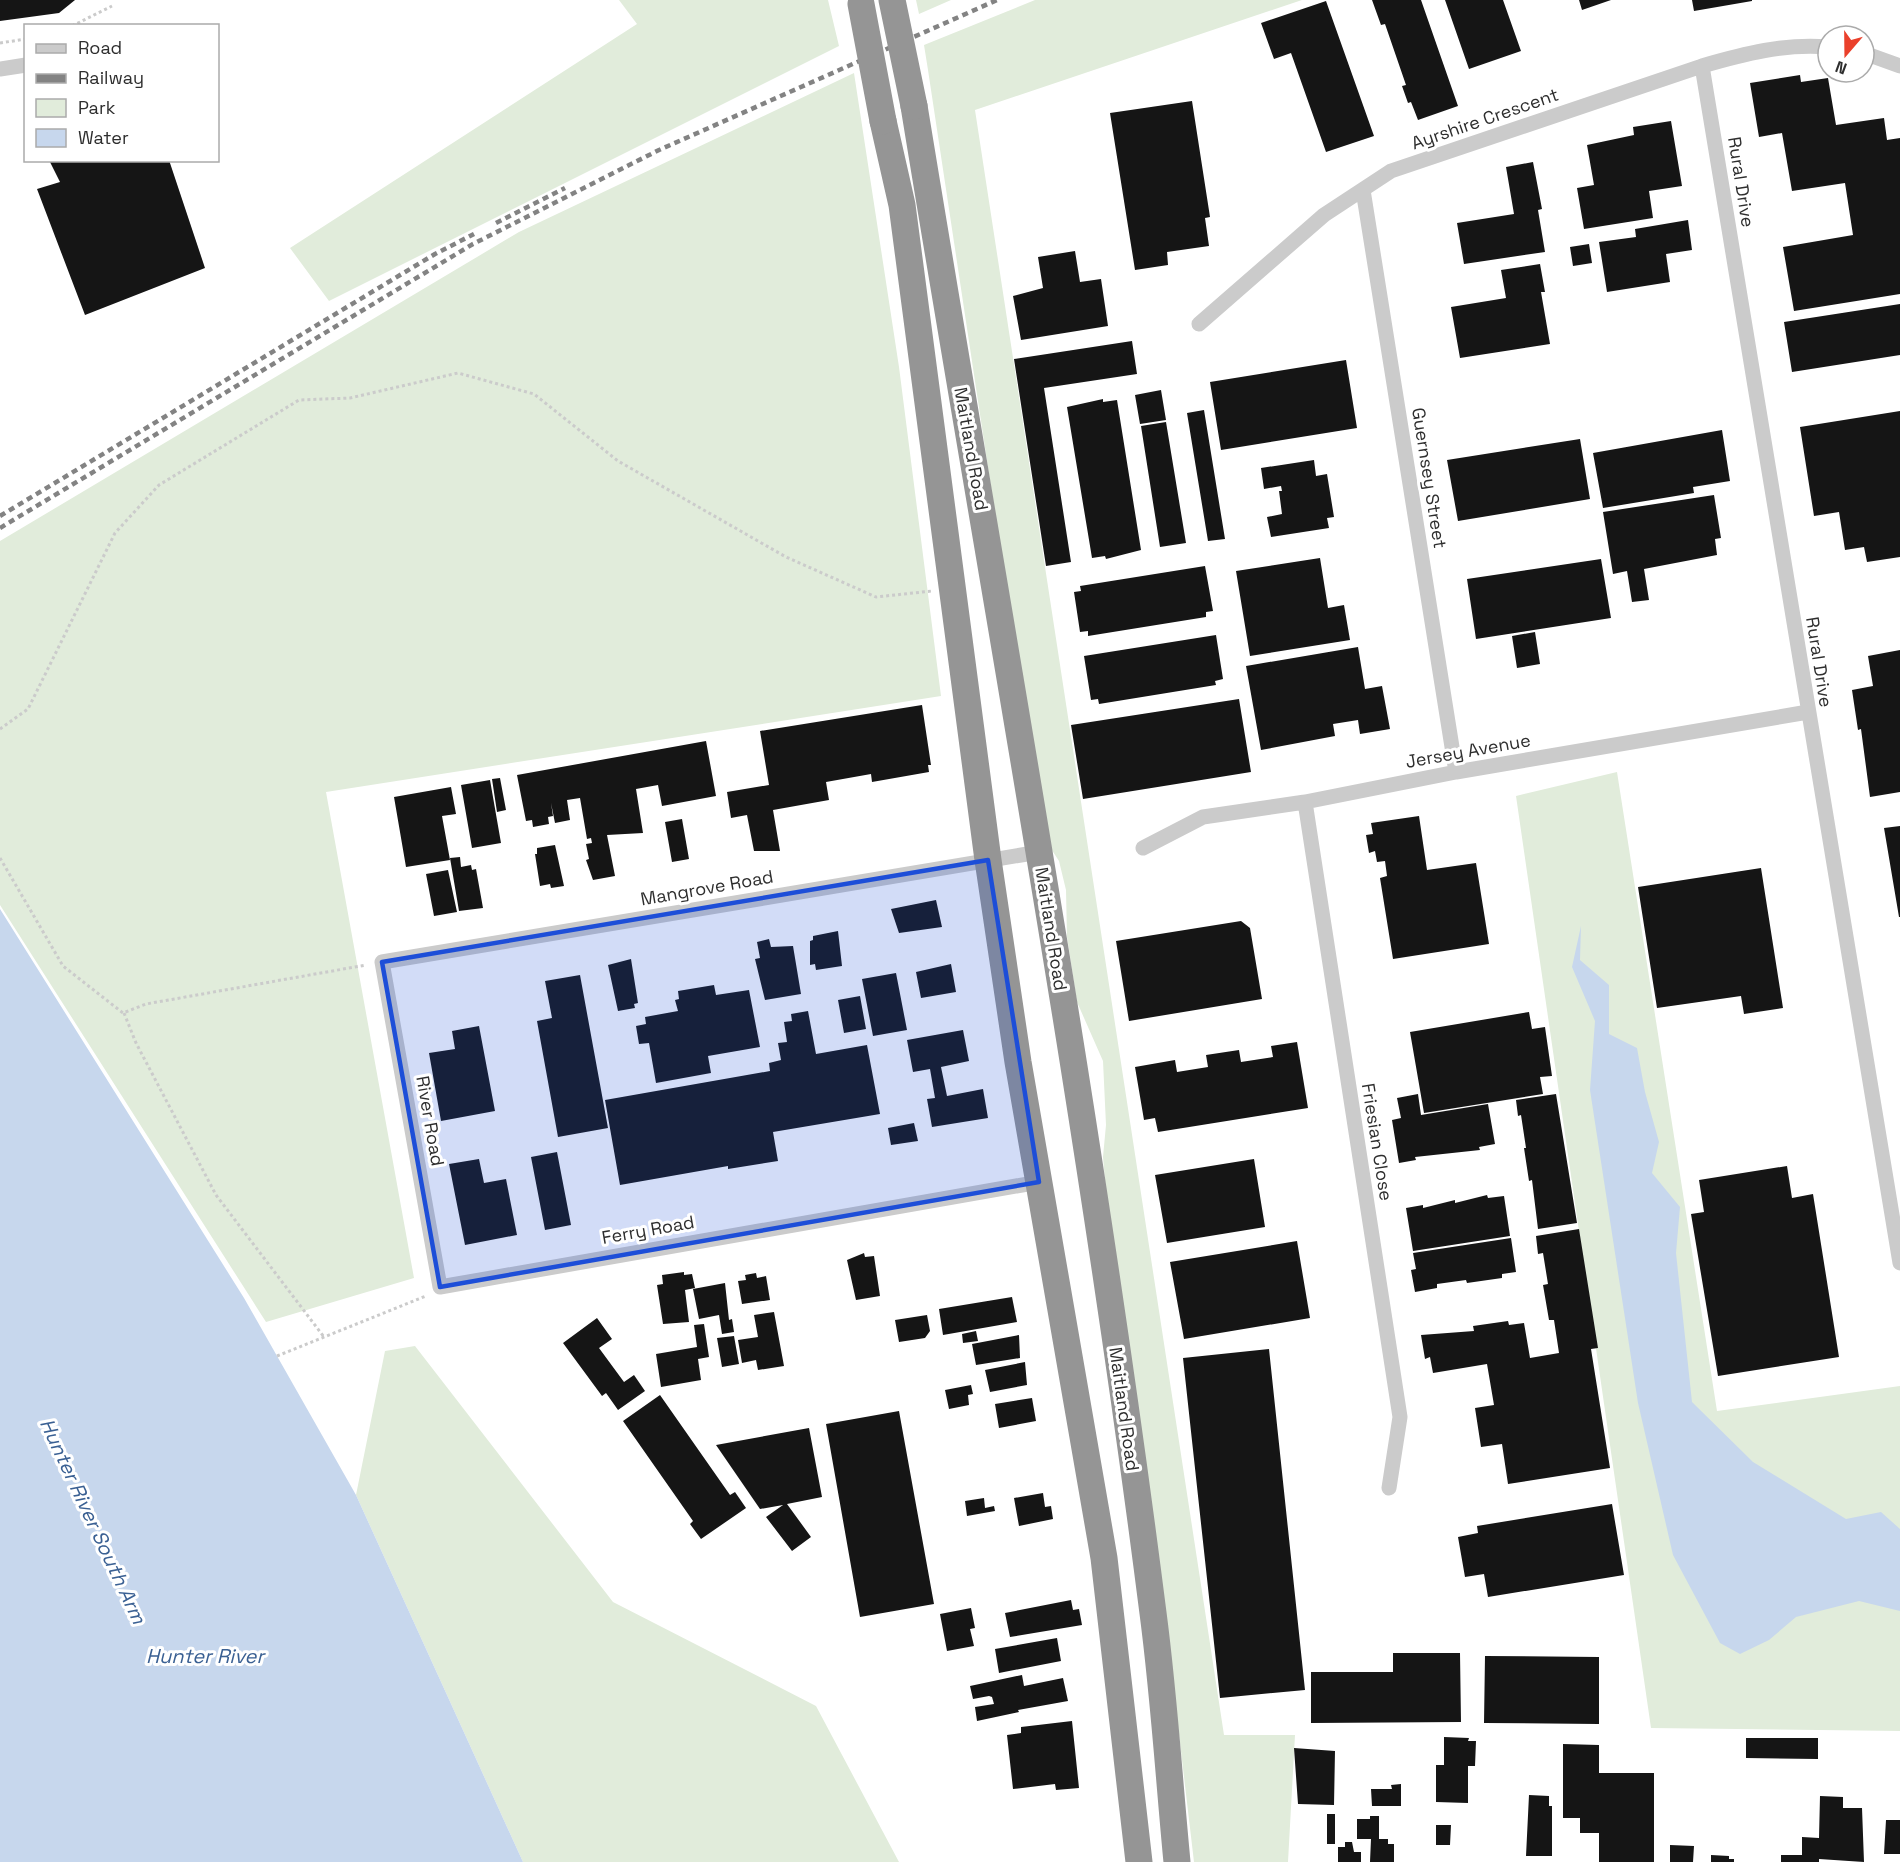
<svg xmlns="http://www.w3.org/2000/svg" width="1900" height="1862" viewBox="0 0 1900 1862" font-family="'Space Grotesk',sans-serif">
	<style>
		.green { fill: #e1ecdb }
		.water { fill: #c7d7ed }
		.building { fill: #151515 }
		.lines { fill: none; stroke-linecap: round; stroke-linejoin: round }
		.path { stroke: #cbcbcb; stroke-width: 3; stroke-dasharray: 3 3; stroke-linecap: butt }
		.street { stroke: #cbcbcb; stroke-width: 15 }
		.highway { stroke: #959595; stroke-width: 27 }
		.rail { stroke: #838383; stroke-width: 4.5; stroke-dasharray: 6 4.5; stroke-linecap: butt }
		.highway-bridge { stroke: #959595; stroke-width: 27 }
		.marked { fill: #1d4ed8; fill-opacity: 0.2; stroke: #1d4ed8; stroke-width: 4.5; stroke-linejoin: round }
		.labels { text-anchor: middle; stroke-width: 6; stroke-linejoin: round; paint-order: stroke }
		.street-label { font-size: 18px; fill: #2e2e2e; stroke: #fff }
		.water-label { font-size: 20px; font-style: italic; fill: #3a6093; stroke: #fff }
	</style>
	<rect width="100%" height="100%" fill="#fff"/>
	<path class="green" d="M619,0H828L839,46L329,301L290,248L637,24Z
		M916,0H951L919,14Z
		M1035,0H1302L975,110L1224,1735H1295L1288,1862H1194L1163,1598L1112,1263L1103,1157L1106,1125L1103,1061L1077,1002L1067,937L1066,890L1059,861L1044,838L928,70L924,45Z
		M854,73L899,367L941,696L326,792L414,1278L266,1322L0,905V541L519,232Z
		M1617,772L1717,1411L1900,1386V1731L1651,1728L1516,796Z
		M415,1346L613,1602L816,1706L899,1862H523L356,1495L385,1351Z"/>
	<path class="water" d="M0,909L244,1298L356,1495L523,1862H0Z
		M1581,926L1580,960L1609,985V1034L1637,1048L1645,1092L1659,1142L1652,1173L1680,1207L1676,1253L1692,1402L1753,1462L1846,1519L1881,1512L1900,1529V1611L1859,1601L1796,1617L1769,1640L1740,1654L1720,1643L1673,1555L1638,1403L1590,1090L1595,1021L1572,967Z"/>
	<path class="building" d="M0,0H75L59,13L0,21Z
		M1372,0H1421L1458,106L1418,120L1411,102L1408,103L1402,86L1406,85L1385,24L1381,25Z
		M1445,0H1503L1521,51L1469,69Z
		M1579,0H1611L1582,10Z
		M1692,0H1752V1L1694,11Z
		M1326,1L1374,136L1326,152L1291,53L1274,59L1261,23Z
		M1800,75L1801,82L1828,78L1836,125L1884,118L1887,140L1900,138V294L1794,311L1783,247L1853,235L1845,183L1792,191L1782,133L1759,137L1750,83Z
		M1192,101L1210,217L1205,218L1209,246L1167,252L1168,265L1135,270L1110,113Z
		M1671,121L1682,186L1649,191L1653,218L1584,229L1577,188L1594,185L1587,145L1634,135L1633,127Z
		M49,160H169L205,268L85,315L37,189L60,182Z
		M1533,162L1542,209L1538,210L1545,252L1464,264L1457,223L1514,214L1506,167Z
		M1688,220L1692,250L1666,254L1670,282L1607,292L1599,242L1636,237L1635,229Z
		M1589,244L1592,263L1573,266L1570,247Z
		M1075,251L1080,282L1101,279L1108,326L1021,340L1013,296L1043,288L1038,257Z
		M1540,264L1545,292H1541L1550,344L1460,358L1451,307L1506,298L1501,270Z
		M1900,304V355L1792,372L1784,322Z
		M1132,341L1137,374L1044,388L1071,562L1046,566L1014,359Z
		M1346,360L1357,428L1221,450L1210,382Z
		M1161,390L1166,420L1140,424L1135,395Z
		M1103,399V402L1117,400L1141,550L1106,559L1105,556L1092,558L1067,407Z
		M1204,410L1225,539L1208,541L1187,413Z
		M1900,411V557L1867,562L1864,547L1845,550L1839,512L1814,516L1800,427Z
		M1166,422L1186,543L1160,547L1141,426Z
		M1722,430L1730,481L1693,487L1694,493L1603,508L1593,453Z
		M1580,439L1590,499L1458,521L1447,460Z
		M1314,460L1316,476L1327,474L1334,517L1327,518L1329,528L1271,537L1267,517L1282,514L1279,491H1282L1281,486L1264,489L1261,468Z
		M1714,495L1721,538L1715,539L1717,555L1644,569L1649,600L1632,602L1627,571L1613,574L1603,512Z
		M1320,558L1328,608L1344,605L1350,640L1250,656L1236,571Z
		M1601,559L1611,618L1476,639L1467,579Z
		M1205,566L1213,611L1206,612V617L1088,636V631L1080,632L1074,592L1081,591L1080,586Z
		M1535,632L1540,664L1517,668L1512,636Z
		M1216,635L1223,679L1215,681L1216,685L1099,704L1098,699L1091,700L1084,656Z
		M1358,647L1365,689L1382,686L1390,729L1360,734L1358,720L1333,724L1335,736L1261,750L1246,666Z
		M1900,650V792L1870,797L1861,729L1858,730L1852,690L1873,686L1868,656Z
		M1239,699L1251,772L1083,799L1071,725Z
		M922,705L931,765H928L929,772L872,782L871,774L826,782L829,800L773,810L780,851H754L747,815L731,818L727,792L769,785L760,731Z
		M706,741L716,796L662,806L658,785L636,789L643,833L607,835L615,876L593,880L586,860L589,859L586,844L592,843L591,838L587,839L580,798L567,800L570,820L555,823L551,803L553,816L548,817L549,824L533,827L532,820L526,821L517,775Z
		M500,778L506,810L497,812L492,779Z
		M490,780L501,843L472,848L461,785Z
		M451,787L456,814L442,816L450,860L406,867L394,797Z
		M1419,816L1427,870L1476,863L1489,944L1393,959L1380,878L1387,876L1385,861L1377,862L1375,851L1369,853L1366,835L1373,834L1371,823Z
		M682,819L689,859L672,862L665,822Z
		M1900,826V917H1899L1884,828Z
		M555,845L564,886L551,888L550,884L540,886L535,854H537V848Z
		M460,857L461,867L471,865L472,870L476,869L483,908L459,911L450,858Z
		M1761,868L1783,1008L1744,1014L1741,996L1657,1008L1638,887Z
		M448,870L457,912L434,916L426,874Z
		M936,900L942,927L899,933L891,909Z
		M1241,921L1250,928L1262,999L1129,1021L1116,941Z
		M838,931L842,966L816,970L815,964L810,965V941L813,940V936Z
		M769,939L771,947L793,946L801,994L765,1000L755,959L760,958L757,942Z
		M631,959L638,1003L634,1004L635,1008L618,1011L608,965Z
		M951,964L956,992L921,998L916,972Z
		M896,973L907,1030L873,1036L862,979Z
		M580,975L608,1128L558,1137L537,1021L552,1018L545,981Z
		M714,985L716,995L749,990L760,1047L708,1056L711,1073L656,1083L649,1043L639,1044L636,1026L646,1024L645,1017L678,1011L675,1000L679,999L678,991Z
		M860,996L866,1029L844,1033L838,1000Z
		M808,1011L816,1054L867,1045L880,1114L773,1132L778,1161L728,1169V1166L620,1185L605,1100L770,1071L769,1063L781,1060L778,1043L787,1042L784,1022L792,1021L791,1014Z
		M1529,1012L1532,1029L1545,1027L1552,1076L1540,1077L1543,1094L1424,1113L1410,1032Z
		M479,1026L495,1111L441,1121L429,1053L455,1049L452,1031Z
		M963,1030L969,1061L941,1067L947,1096L983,1089L988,1118L932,1127L927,1099L935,1098L930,1069L913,1072L907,1040Z
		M1297,1042L1308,1108L1158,1132L1155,1118L1144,1120L1135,1067L1175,1060L1177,1072L1208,1067L1206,1055L1239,1050L1241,1062L1273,1057L1271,1046Z
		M1418,1094L1421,1115L1488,1104L1495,1144L1479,1147L1480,1150L1415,1157L1416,1160L1399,1163L1392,1120L1401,1118L1397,1098Z
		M1556,1094L1577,1223L1538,1229L1532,1180L1529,1181L1524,1148H1526L1521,1115L1518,1116L1516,1100Z
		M914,1123L918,1141L891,1145L888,1128Z
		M557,1152L571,1225L545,1230L531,1157Z
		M479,1159L484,1183L506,1179L517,1235L465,1245L449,1164Z
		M1254,1159L1265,1227L1167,1243L1155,1175Z
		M1787,1166L1792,1198L1813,1194L1839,1357L1718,1376L1691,1214L1704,1212L1699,1180Z
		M1487,1195L1488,1198L1504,1196L1510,1236L1413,1251L1406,1208L1423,1205V1208L1455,1200V1203Z
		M1579,1229L1598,1348L1591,1349L1610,1468L1508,1484L1502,1444L1481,1447L1475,1408L1494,1405L1487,1364L1433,1373L1430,1357L1425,1359L1421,1335L1474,1331L1473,1326L1508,1321L1509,1325L1524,1323L1530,1358L1559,1353L1554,1320H1549L1543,1285L1548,1284L1543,1253L1538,1254L1536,1236Z
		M1511,1238L1516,1272L1502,1274V1278L1467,1283L1466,1280L1437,1284V1288L1415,1292L1411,1270L1416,1269L1413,1253Z
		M1297,1241L1310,1318L1184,1339L1170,1262Z
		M864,1253L865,1257L874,1256L880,1296L856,1300L847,1260Z
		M684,1272V1275L692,1274L695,1288L685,1290L689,1322L663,1324L657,1285L663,1284L662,1275Z
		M756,1273L757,1278L766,1276L770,1300L742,1304L738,1281L746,1280L745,1275Z
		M725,1283L729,1320L732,1319L734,1332L722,1334L719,1315L699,1319L693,1289Z
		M1012,1297L1017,1322L943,1335L939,1309Z
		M774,1312L784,1366L758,1370L756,1360L742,1363L738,1340L758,1337L754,1315Z
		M927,1315L930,1331L925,1338L899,1342L895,1320Z
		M597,1318L612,1339L599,1348L624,1382L634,1375L645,1391L618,1410L606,1393L602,1396L563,1343Z
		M704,1324L709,1357L698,1359L701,1380L661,1387L656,1354L697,1347L694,1325Z
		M976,1331L978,1341L963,1343L962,1334Z
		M1019,1335L1020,1358L976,1365L972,1344Z
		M734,1336L739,1364L722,1367L717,1338Z
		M1269,1349L1305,1690L1220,1698L1183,1358Z
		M1025,1362L1027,1385L990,1392L985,1370Z
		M971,1385L973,1394L968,1395L969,1405L949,1409L945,1390Z
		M660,1395L730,1495L735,1492L746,1508L701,1539L690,1524L693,1521L623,1421Z
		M1032,1398L1036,1421L999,1428L995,1404Z
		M899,1411L934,1604L860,1617L826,1424Z
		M809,1428L822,1497L787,1504L811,1537L792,1551L766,1517L783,1505L760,1509L716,1445Z
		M1043,1493L1045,1507L1051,1506L1053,1519L1019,1526L1014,1498Z
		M984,1498L985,1508L994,1506L995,1511L967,1516L965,1501Z
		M1612,1504L1624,1575L1488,1597L1484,1574L1465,1577L1458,1537L1478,1533L1477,1526Z
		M1071,1600L1073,1610L1079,1609L1082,1625L1010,1637L1005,1613Z
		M971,1608L975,1628L970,1629L974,1646L947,1651L940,1614Z
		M1057,1638L1061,1661L999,1673L995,1649Z
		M1393,1653H1460L1461,1722L1311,1723V1672H1393Z
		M1485,1656L1599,1657V1724L1484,1723Z
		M1022,1675L1024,1686L1063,1678L1068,1701L1018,1710L1019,1712L977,1721L975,1707L994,1704L992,1697L989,1696L973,1699L970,1686Z
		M1072,1721L1079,1788L1056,1790L1055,1784L1013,1789L1007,1735L1021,1733V1727Z
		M1444,1737L1469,1738L1468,1741H1476L1475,1766H1468V1803L1436,1802V1765H1444Z
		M1746,1738H1818V1759L1746,1758Z
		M1563,1744L1599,1745V1773H1654V1862H1599V1833H1580V1818H1563Z
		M1294,1748L1335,1751L1334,1805L1298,1804Z
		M1401,1784V1806H1372L1371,1789H1392L1391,1785Z
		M1529,1795L1549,1796V1806H1552V1856H1526Z
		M1820,1796L1843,1797V1808H1862L1864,1862L1819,1859V1862H1781V1855H1802V1837L1819,1838Z
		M1327,1814H1335V1844H1327Z
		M1370,1816H1379V1839H1388V1844H1394V1862H1370L1371,1839H1357V1819H1370Z
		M1886,1820H1900V1854H1884Z
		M1436,1825H1451L1450,1845H1436Z
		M1345,1842H1352L1354,1852H1361V1862H1338V1847H1345Z
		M1670,1845L1694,1846L1693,1862H1670Z
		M1711,1855L1729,1856V1859H1734V1862H1711Z"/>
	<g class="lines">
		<path class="path" d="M72,26L112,6
			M0,43L26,39
			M0,729L28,709L115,533L159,485L299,400L350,398L458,373L534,394L618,461L786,557L876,597L932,591
			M0,858L63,966L123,1013L146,1004L366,965
			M124,1013L136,1043L216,1195L324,1337
			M277,1356L426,1296"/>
		<path class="street" d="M1864,53L1900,66
			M1702,66L1900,1263
			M0,69L26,65
			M1363,190L1456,772
			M1199,324L1324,215L1391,171L1702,66C1743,54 1786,43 1828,47
			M1305,802L1400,1417L1389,1488
			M1143,848L1203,817L1305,802L1456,772L1808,712
			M1039,852L382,962L440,1287L1039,1182"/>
		<path class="highway" d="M914,106C996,608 1089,1109 1153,1613C1164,1696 1169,1779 1177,1862
			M883,121L902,205L988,860L1018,1062L1104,1558L1139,1862"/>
		<path class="rail" d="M496,223L565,188
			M0,516L435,254L474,234
			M0,528L473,244L659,150L997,0"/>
		<path class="highway-bridge" d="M892,0L914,106
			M861,4L883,121"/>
	</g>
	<path class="marked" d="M988,860L1039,1182L440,1287L382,962Z"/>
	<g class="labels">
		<g class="street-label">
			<text transform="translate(1485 119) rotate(-19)" y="6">Ayrshire Crescent</text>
			<text transform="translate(1741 182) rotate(81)" y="6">Rural Drive</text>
			<text transform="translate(971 449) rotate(80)" y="6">Maitland Road</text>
			<text transform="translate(1429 478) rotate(81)" y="6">Guernsey Street</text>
			<text transform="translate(1819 662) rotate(81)" y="6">Rural Drive</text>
			<text transform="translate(1468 751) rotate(-10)" y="6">Jersey Avenue</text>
			<text transform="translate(707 888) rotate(-10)" y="6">Mangrove Road</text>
			<text transform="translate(1051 929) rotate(81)" y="6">Maitland Road</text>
			<text transform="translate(430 1121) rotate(80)" y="6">River Road</text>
			<text transform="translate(1377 1142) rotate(81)" y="6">Friesian Close</text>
			<text transform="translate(648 1230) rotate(-10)" y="6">Ferry Road</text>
			<text transform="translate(1124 1409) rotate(82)" y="6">Maitland Road</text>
		</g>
		<g class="water-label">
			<text transform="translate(93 1521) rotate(65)" y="7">Hunter River South Arm</text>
			<text x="205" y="1663">Hunter River</text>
		</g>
	</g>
	<rect x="24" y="24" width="195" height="138" fill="#ffffff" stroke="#ababab" stroke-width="1.5"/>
	<rect x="36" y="44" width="30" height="9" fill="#cbcbcb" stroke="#ababab" stroke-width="1.5"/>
	<text x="78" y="54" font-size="18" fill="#2e2e2e">Road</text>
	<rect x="36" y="74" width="30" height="9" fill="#838383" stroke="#ababab" stroke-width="1.5"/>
	<text x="78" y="84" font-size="18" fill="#2e2e2e">Railway</text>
	<rect x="36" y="99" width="30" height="18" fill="#e1ecdb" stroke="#ababab" stroke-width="1.5"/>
	<text x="78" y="114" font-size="18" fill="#2e2e2e">Park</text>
	<rect x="36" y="129" width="30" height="18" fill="#c7d7ed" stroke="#ababab" stroke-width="1.5"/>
	<text x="78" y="144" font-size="18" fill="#2e2e2e">Water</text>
	<g transform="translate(1846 54) rotate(200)"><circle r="28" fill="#ffffff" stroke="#ababab" stroke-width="1.5"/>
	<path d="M0-4.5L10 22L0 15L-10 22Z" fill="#ea402b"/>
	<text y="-9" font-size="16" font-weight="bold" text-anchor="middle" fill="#2e2e2e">N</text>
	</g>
</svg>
